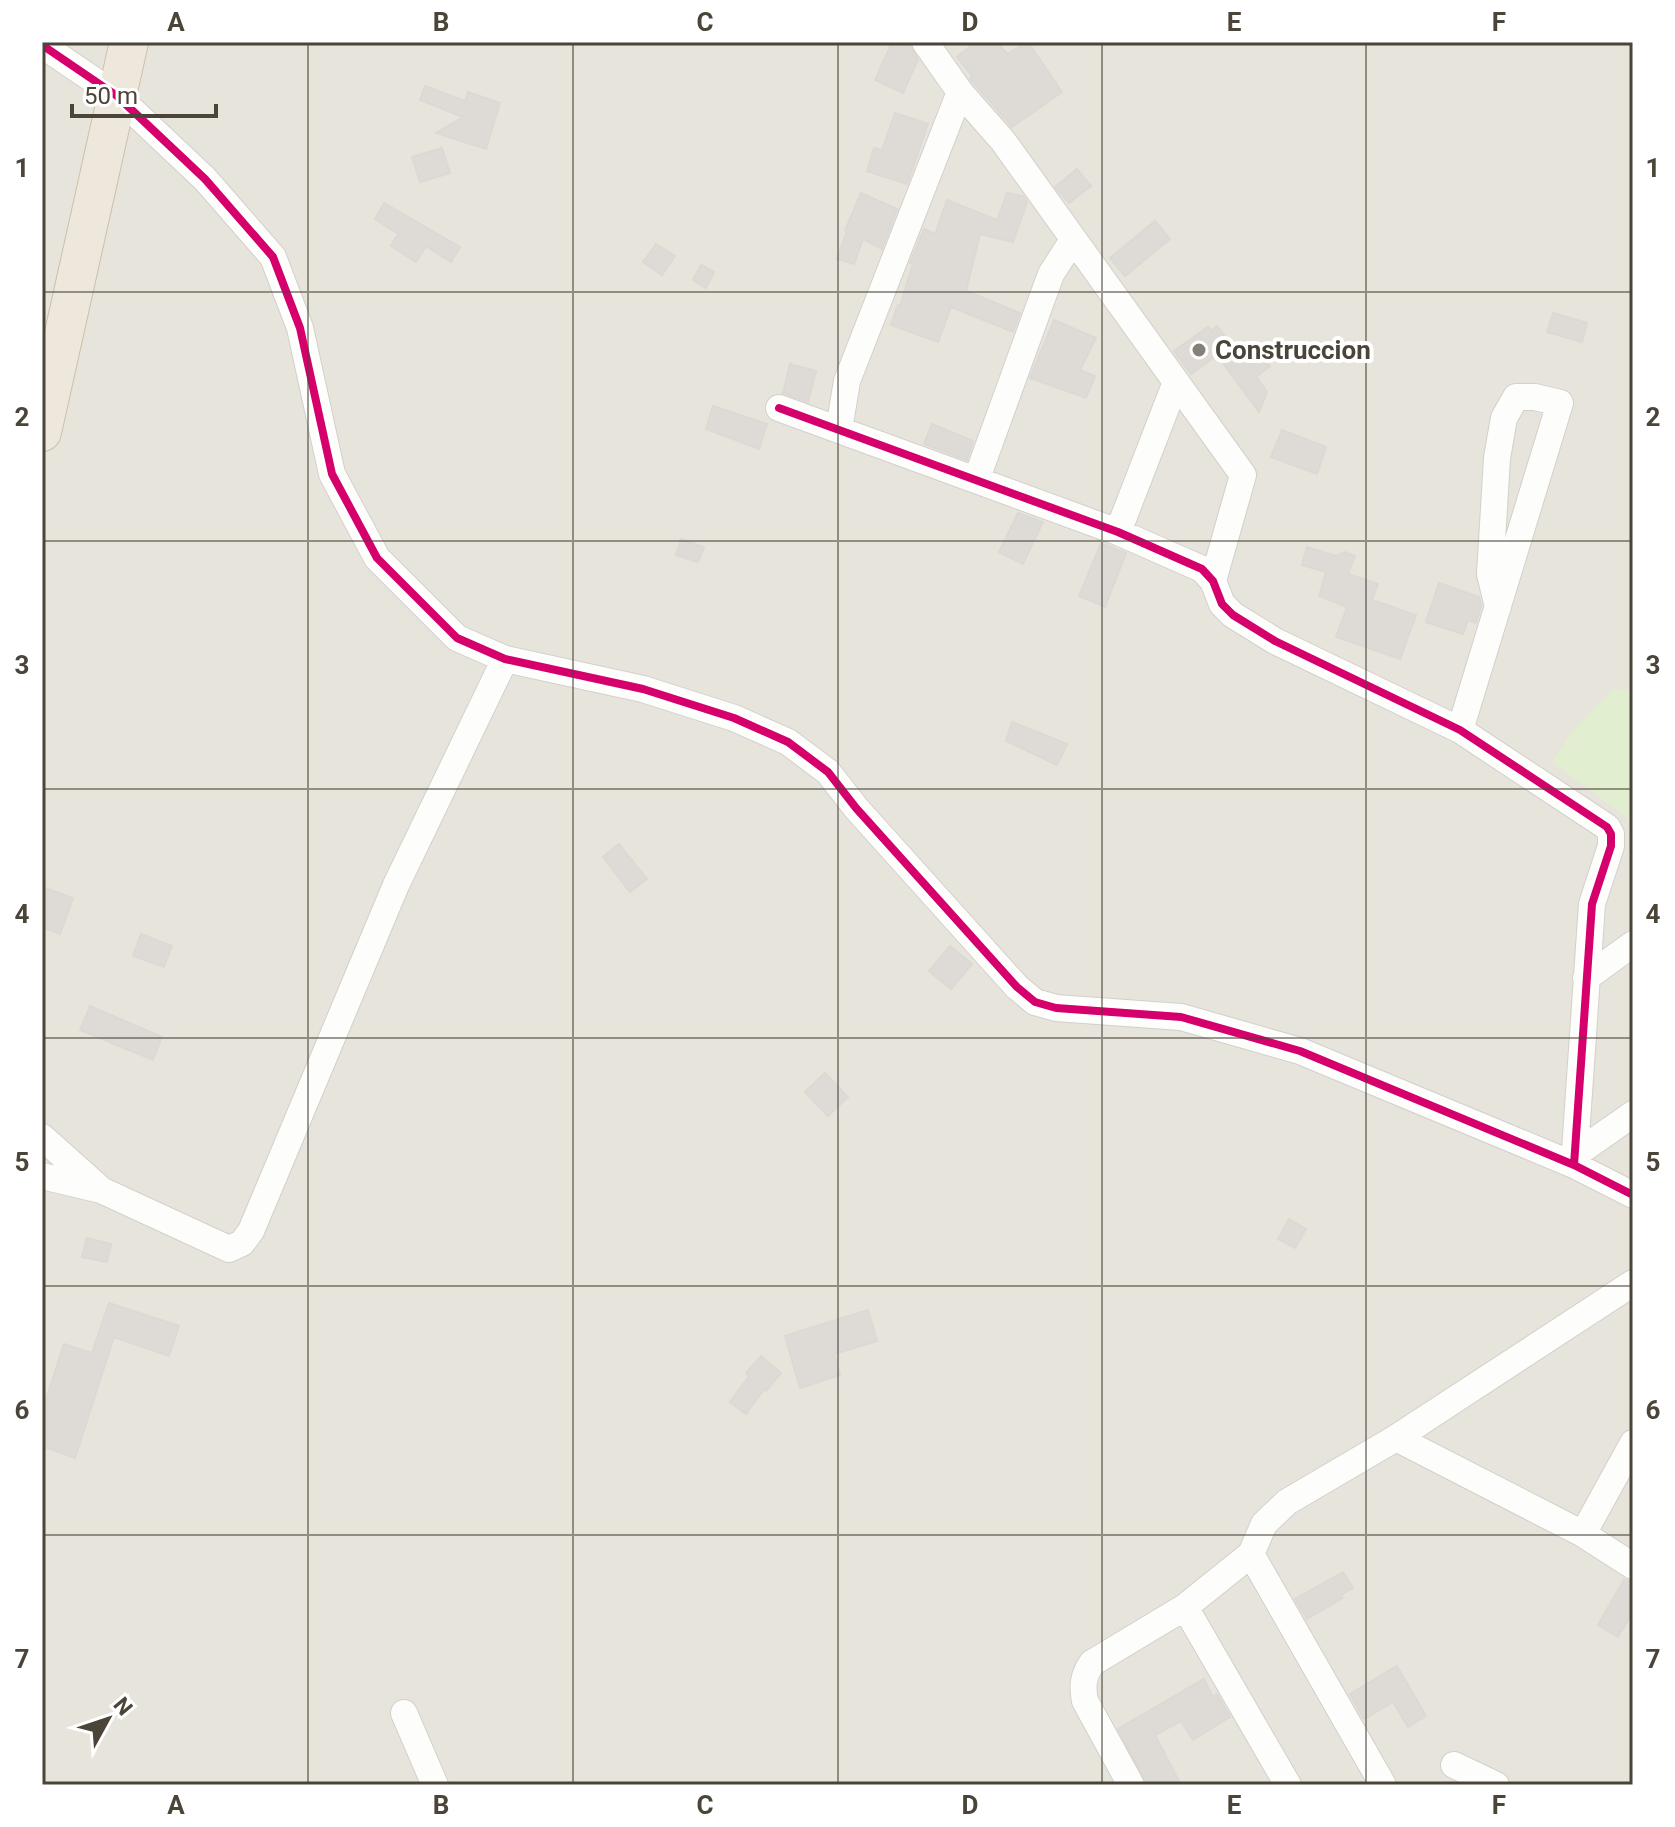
<svg xmlns="http://www.w3.org/2000/svg" width="1675" height="1827" viewBox="0 0 1675 1827" font-family="Roboto,sans-serif">
	<style>
		.residential { fill: #e7e4dc }
		.green { fill: #e1eecf }
		.building { fill: #dedbd6; stroke: #dcd9d4; stroke-width: 2 }
		.lines { fill: none; stroke-linecap: round; stroke-linejoin: round }
		.minor-casing { stroke: #d2d0cb; stroke-width: 28 }
		.highway-casing { stroke: #ccbfa9; stroke-width: 40 }
		.minor { stroke: #fdfdfc; stroke-width: 26 }
		.highway { stroke: #ede8db; stroke-width: 38 }
		.cycleway-casing { stroke: #fff; stroke-width: 13 }
		.cycleway { stroke: #d6006c; stroke-width: 8 }
		.grid { fill: none; stroke: #4b4439; stroke-width: 2; stroke-opacity: 0.55 }
		.poi-dot { fill: #868178; stroke: #fff; stroke-width: 3 }
		.labels { text-anchor: middle; stroke-width: 8; stroke-linejoin: round; paint-order: stroke }
		.poi-label { font-size: 26px; font-weight: bold; fill: #4b4439; stroke: #fff; text-anchor: start }
		.neatline { fill: none; stroke: #4b4439; stroke-width: 3 }
		.grid-label { font-size: 26px; text-anchor: middle; font-weight: bold; fill: #4b4439 }
	</style>
	<rect width="100%" height="100%" fill="#f4f2ee"/>
	<path class="residential" d="M42,42H1633V1785H42Z"/>
	<path class="green" d="M1614,689L1633,691V822L1552,762L1572,732Z"/>
	<path class="building" d="M892,42H909L918,60L903,93L875,80Z
		M976,42H997L1007,54L1028,42L1062,92L1012,127L973,82L970,79L973,77L957,57Z
		M425,86L465,101L468,92L500,103L486,149L436,133L463,117L420,100Z
		M895,113L928,124L907,184L867,171L874,148L882,150Z
		M442,148L450,173L420,182L412,157Z
		M1077,169L1091,186L1069,203L1055,187Z
		M861,193L897,209L882,249L863,239L854,264L837,259L847,231L845,230Z
		M1007,193L1023,196L1027,202L1013,242L980,234L966,291L1020,313L1013,332L951,307L938,342L891,325L898,305L900,306L913,264L910,263L924,229L935,234L947,200L997,220Z
		M384,203L460,247L451,262L426,246L416,262L391,246L398,234L375,219Z
		M1155,221L1170,239L1125,276L1110,258Z
		M656,244L675,256L662,275L643,262Z
		M701,265L714,272L706,288L693,280Z
		M1553,313L1587,323L1582,342L1547,332Z
		M1054,320L1096,338L1080,370L1095,376L1086,398L1030,378Z
		M1217,326L1242,358L1255,347L1270,366L1256,377L1267,392L1259,412L1217,355L1191,374L1174,351L1208,327L1211,331Z
		M790,364L816,371L808,402L783,393Z
		M713,406L767,424L759,449L706,429Z
		M932,424L973,441L967,460L924,444Z
		M1282,430L1326,447L1317,474L1271,457Z
		M1018,513L1043,522L1023,564L999,552Z
		M681,539L704,547L698,562L676,555Z
		M1101,543L1126,553L1105,607L1079,596Z
		M1307,547L1336,556L1345,552L1355,556L1348,574L1378,584L1372,600L1416,615L1400,659L1336,637L1347,607L1319,596L1326,572L1302,565Z
		M1439,583L1479,597L1481,606L1476,623L1468,620L1463,634L1426,622Z
		M1012,722L1067,744L1057,765L1006,741Z
		M619,844L647,879L630,892L603,857Z
		M42,887L73,898L60,934L42,927Z
		M141,934L172,946L164,967L133,956Z
		M950,946L972,964L951,989L929,971Z
		M90,1006L162,1037L153,1060L80,1030Z
		M825,1073L848,1097L828,1116L805,1092Z
		M1289,1219L1306,1229L1295,1248L1278,1239Z
		M87,1238L111,1244L107,1262L82,1257Z
		M109,1303L179,1326L169,1356L114,1337L75,1458L42,1446V1412L64,1344L92,1353Z
		M868,1310L877,1341L834,1354L840,1375L800,1388L785,1336Z
		M761,1356L781,1373L766,1391L764,1389L746,1414L730,1402L749,1376L746,1373Z
		M1343,1572L1353,1588L1341,1595L1343,1598L1307,1619L1295,1599Z
		M1624,1580L1633,1582V1612L1618,1637L1598,1625Z
		M1397,1666L1426,1716L1408,1727L1393,1702L1364,1719L1350,1694Z
		M1204,1679L1213,1697L1217,1694L1230,1717L1193,1740L1181,1721L1155,1735L1181,1785H1147L1118,1729Z"/>
	<g class="lines">
		<defs>
			<path id="minor" d="M42,45L117,96L205,179L273,257L300,328L332,474L377,558L457,638L505,659L643,689L734,718L788,742L828,772L856,808L1017,987L1035,1002L1056,1008L1181,1017L1300,1051L1574,1165L1633,1195
				M960,92L1003,141L1243,475L1213,581
				M779,408L1118,532L1202,569L1213,581L1222,604L1233,615L1275,641L1460,730L1607,827L1611,834V846L1592,904L1574,1165
				M839,429L847,381L960,92L925,42
				M977,478L1051,274L1073,240
				M1118,532L1176,382
				M1460,730L1560,403L1535,397H1516L1504,418L1497,458L1490,574L1498,607
				M1586,978L1633,944
				M42,1137L98,1187
				M1576,1154L1633,1114
				M42,1176L101,1190L229,1249L242,1243L251,1231L396,885L505,659
				M1396,1438L1583,1534L1633,1566
				M1583,1534L1633,1443
				M1251,1554L1383,1785
				M1185,1607L1288,1785
				M404,1713L435,1785
				M1454,1765L1496,1785
				M1131,1785L1085,1701C1082,1686 1083,1676 1092,1663L1185,1607L1251,1554L1264,1524L1287,1502L1396,1438L1633,1283"/>
			<path id="highway" d="M42,432L129,42"/>
		</defs>
		<use href="#minor" class="minor-casing"/>
		<use href="#highway" class="highway-casing"/>
		<use href="#minor" class="minor"/>
		<use href="#highway" class="highway"/>
		<defs>
			<path id="cycleway" d="M42,45L117,96L205,179L273,257L300,328L332,474L377,558L457,638L505,659L643,689L734,718L788,742L828,772L856,808L1017,987L1035,1002L1056,1008L1181,1017L1300,1051L1574,1165L1633,1195
				M779,408L1118,532L1202,569L1213,581L1222,604L1233,615L1275,641L1460,730L1607,827L1611,834V846L1592,904L1574,1165"/>
		</defs>
		<use href="#cycleway" class="cycleway-casing"/>
		<use href="#cycleway" class="cycleway"/>
	</g>
	<path class="grid" d="M308,42V1785M573,42V1785M838,42V1785M1102,42V1785M1366,42V1785M42,292H1633M42,541H1633M42,789H1633M42,1038H1633M42,1286H1633M42,1535H1633"/>
	<circle class="poi-dot" cx="1199" cy="350" r="8"/>
	<g class="labels">
		<g class="poi-label">
			<text x="1215" y="359">Construccion</text>
		</g>
	</g>
	<rect width="1675" height="1827" fill="none" stroke="#ffffff" stroke-width="88"/>
	<g transform="translate(108 1719) rotate(50)" stroke="#ffffff" stroke-width="6" paint-order="stroke">
	<path d="M0-6L14 30L0 20L-14 30Z" fill="#4b4439"/>
	<text y="-12" font-size="22" font-weight="bold" text-anchor="middle" fill="#4b4439">N</text>
	</g>
	<path d="M72 104v12h144v-12" fill="none" stroke="#4b4439" stroke-width="4"/>
	<text x="84" y="104" font-size="24" fill="#4b4439" stroke="#ffffff" stroke-width="6" paint-order="stroke">50 m</text>
	<rect x="44" y="44" width="1587" height="1739" class="neatline"/>
	<g class="grid-label">
		<text x="176" y="31">A</text>
		<text x="441" y="31">B</text>
		<text x="705" y="31">C</text>
		<text x="970" y="31">D</text>
		<text x="1234" y="31">E</text>
		<text x="1499" y="31">F</text>
		<text x="22" y="177">1</text>
		<text x="1653" y="177">1</text>
		<text x="22" y="426">2</text>
		<text x="1653" y="426">2</text>
		<text x="22" y="674">3</text>
		<text x="1653" y="674">3</text>
		<text x="22" y="923">4</text>
		<text x="1653" y="923">4</text>
		<text x="22" y="1171">5</text>
		<text x="1653" y="1171">5</text>
		<text x="22" y="1419">6</text>
		<text x="1653" y="1419">6</text>
		<text x="22" y="1668">7</text>
		<text x="1653" y="1668">7</text>
		<text x="176" y="1814">A</text>
		<text x="441" y="1814">B</text>
		<text x="705" y="1814">C</text>
		<text x="970" y="1814">D</text>
		<text x="1234" y="1814">E</text>
		<text x="1499" y="1814">F</text>
	</g>
</svg>
